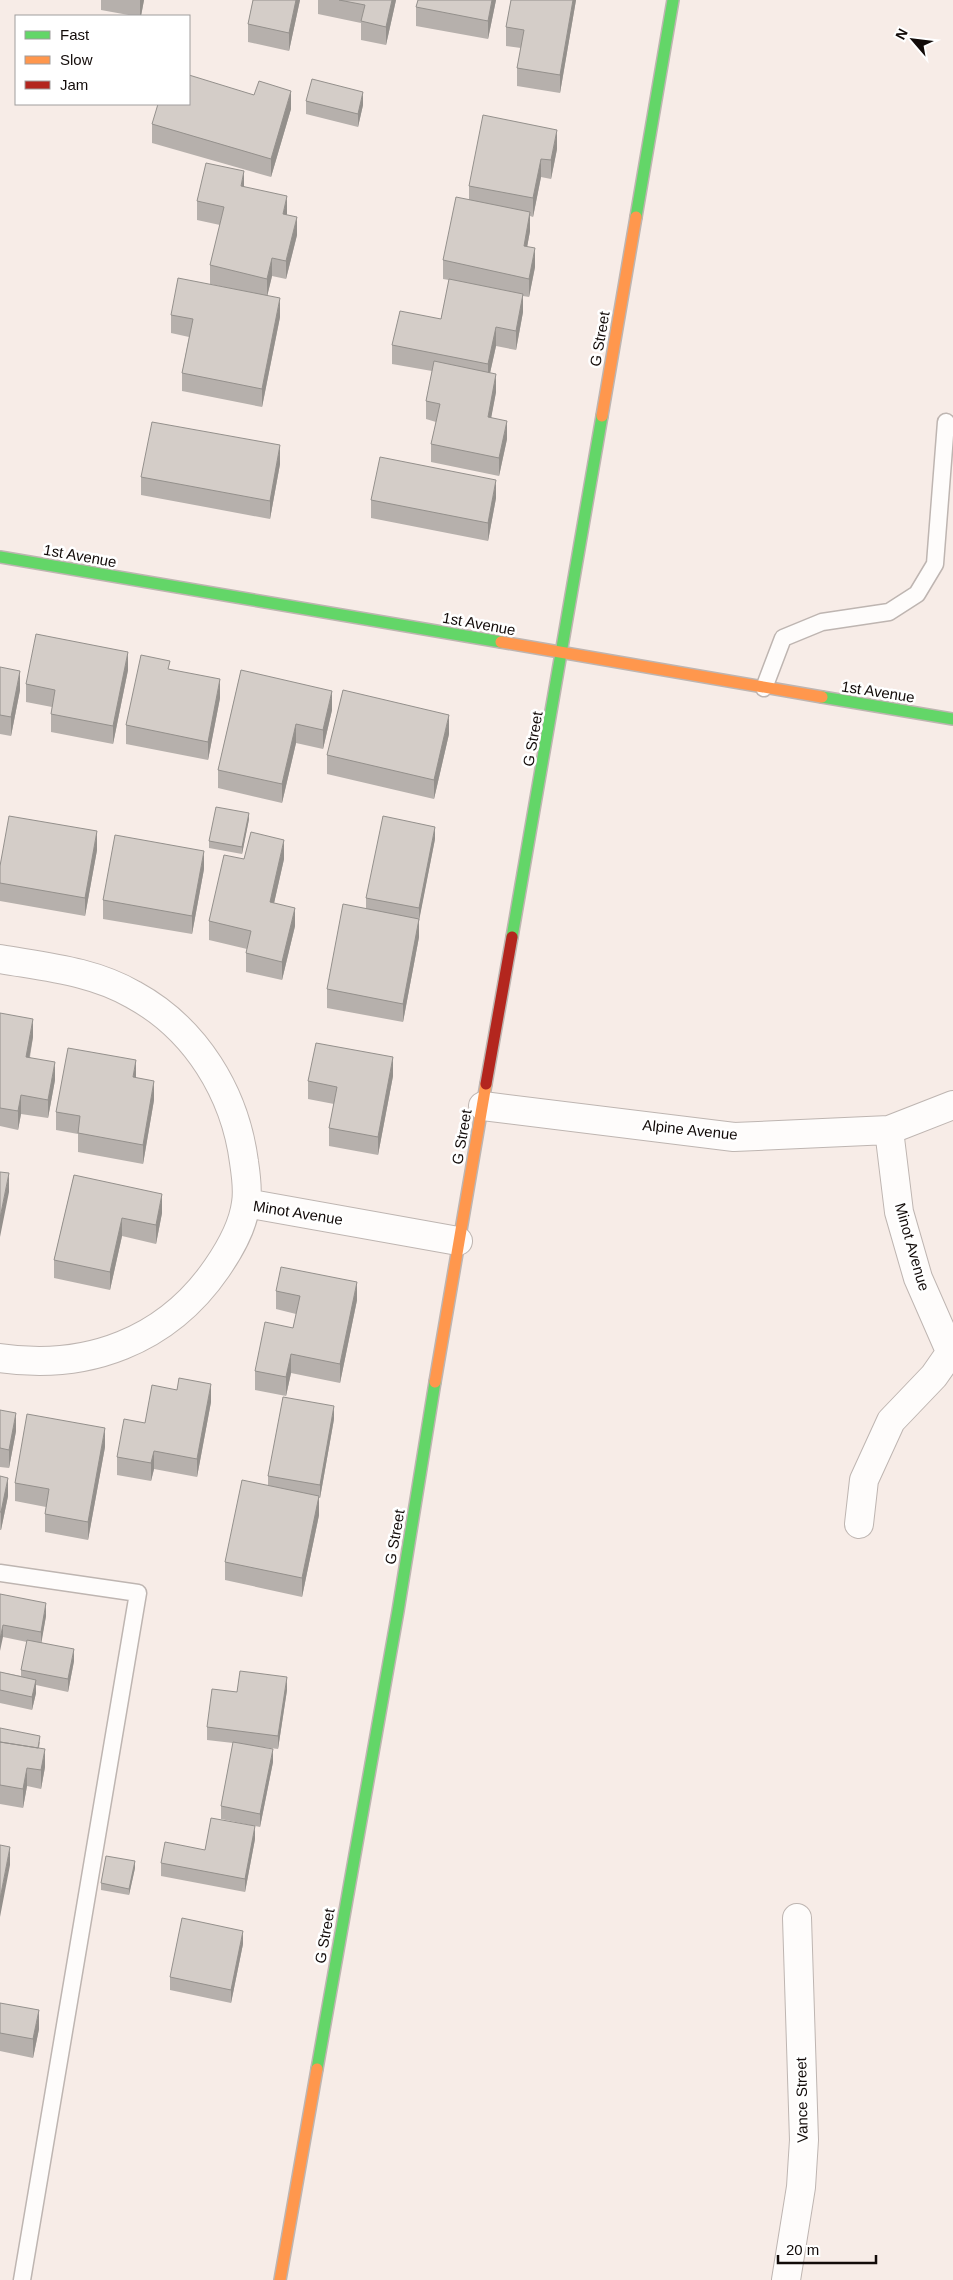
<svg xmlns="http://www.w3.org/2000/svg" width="953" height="2280" viewBox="0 0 953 2280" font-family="Helvetica,sans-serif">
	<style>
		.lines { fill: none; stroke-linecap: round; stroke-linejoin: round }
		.lane-casing { stroke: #beb5b1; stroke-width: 19 }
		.street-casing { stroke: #beb5b1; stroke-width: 30 }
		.fast-casing { stroke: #beb5b1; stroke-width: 14 }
		.slow-casing { stroke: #beb5b1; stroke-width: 14 }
		.jam-casing { stroke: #beb5b1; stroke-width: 14 }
		.lane { stroke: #fefcfb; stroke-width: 16 }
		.street { stroke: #fefcfb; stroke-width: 28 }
		.fast { stroke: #63d668; stroke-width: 11 }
		.slow { stroke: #ff974d; stroke-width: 11 }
		.jam { stroke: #b3261e; stroke-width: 11 }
		.wall { fill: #b6b0ac }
		.shaded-wall { fill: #94908c }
		.building { fill: #d4cdc8; stroke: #94908c }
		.labels { text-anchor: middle; stroke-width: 5; stroke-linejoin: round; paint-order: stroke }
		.street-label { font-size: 15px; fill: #120b09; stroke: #fff }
	</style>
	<rect width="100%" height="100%" fill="#f7ece7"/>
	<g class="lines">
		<defs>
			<path id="lane" d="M764,688L783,638L822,622L889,612L917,594L935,564L946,422
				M0,1573L138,1593L22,2280"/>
			<path id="street" d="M0,959C46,967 93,971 134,995C196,1029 235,1093 244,1162C246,1175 248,1191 246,1203C243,1227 230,1249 217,1268C167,1341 87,1371 0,1358
				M483,1106L734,1137L889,1130L953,1105
				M889,1130L899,1212L918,1278L953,1358
				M246,1203L458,1241
				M859,1524L864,1480L891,1421L934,1376L950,1353
				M786,2280L801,2187L804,2140L797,1918"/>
			<path id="fast" d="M636,217L673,0
				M0,557L501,642
				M822,697L953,719
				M512,937L602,416
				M317,2069L398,1611L435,1382"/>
			<path id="slow" d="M602,416L636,217
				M501,642L822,697
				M435,1382L486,1084
				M280,2280L317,2069"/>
			<path id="jam" d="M486,1084L512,937"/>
		</defs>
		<use href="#lane" class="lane-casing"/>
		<use href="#street" class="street-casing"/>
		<use href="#fast" class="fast-casing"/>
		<use href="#slow" class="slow-casing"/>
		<use href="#jam" class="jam-casing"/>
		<use href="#lane" class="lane"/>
		<use href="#street" class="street"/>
		<use href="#fast" class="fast"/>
		<use href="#slow" class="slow"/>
		<use href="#jam" class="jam"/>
	</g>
	<path class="wall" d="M101,0H144L141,16H134L101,10Z
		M253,0H300L289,51L248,42V24Z
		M318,0H396L386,45L361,40V23L318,14Z
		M418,0H496L488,39L416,26V7Z
		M511,0H576L560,93L517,86V68L521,48L506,46V27Z
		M254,95L291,109L271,177L152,143V124Z
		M306,101L363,105L358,127L306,114Z
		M557,149L551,179L541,177L533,217L530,216V231L527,247L535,267L529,297L523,296V312L516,350L496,346L490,373L496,392L491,417L507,439L499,476L431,462V444L436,422L426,419V401L432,371L392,364V345L441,319L449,280L443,279V260L469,200V186Z
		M244,186L287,215L297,235L286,279L272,276L267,296L280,317L262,407L182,391V373L189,337L171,333V315L224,287L210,284V265L220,225L197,220V201Z
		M280,464L270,519L141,495V477Z
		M496,498L488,541L371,518V500Z
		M0,667L20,690L11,736L0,734Z
		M170,669L220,698L208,760L126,744V725Z
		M128,670L113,744L51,732V714L52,707L26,702V684Z
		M241,670L332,710L323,749L296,743L282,803L218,788V770Z
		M449,734L434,799L327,774V755Z
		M249,819L242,854L209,848V841Z
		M435,839L419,919V937L403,1022L327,1008V989L366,909V898Z
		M97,850L85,916L0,901V866Z
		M244,859H284L274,903L295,926L282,980L246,972V953L247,949L209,940V921Z
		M204,869L192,934L103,919V900Z
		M0,1013L33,1037L30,1057L55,1080L48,1118L21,1114L18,1130L0,1126Z
		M393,1076L378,1155L329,1146V1128L334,1104L308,1099V1081Z
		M136,1078L154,1100L143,1164L78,1152V1134L56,1130V1112Z
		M74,1175L162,1213L156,1244L122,1236L110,1290L54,1278V1260Z
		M276,1291L357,1300L340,1383L291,1373L286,1396L255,1390V1371L293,1328L296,1314L276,1309Z
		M211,1402L197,1477L154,1469L151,1481L117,1475V1457L145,1423Z
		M0,1410L16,1431L9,1468L0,1467Z
		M334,1419L320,1498H319V1515L302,1597L225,1580V1562L268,1486V1476Z
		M105,1447L88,1540L45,1532V1514L46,1507L15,1501V1483Z
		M0,1476L8,1496L1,1530H0Z
		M0,1594L46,1616L41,1642L74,1661L68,1692L36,1685V1693L32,1710L0,1703V1672L21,1676V1670L27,1642L3,1637Z
		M287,1690L278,1749L254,1746L273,1762L260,1827L221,1819V1806L233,1743L207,1740V1727L237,1692Z
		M0,1730L40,1742L39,1748L45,1767L41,1789L27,1786L23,1808L0,1804Z
		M255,1839L245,1892L161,1876V1863L205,1850Z
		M135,1868L129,1895L101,1890V1883Z
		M243,1944L231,2003L170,1990V1977Z
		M0,2003L39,2029L33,2058L0,2051Z"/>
	<path class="shaded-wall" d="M140,0H144L141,16H140Z
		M296,0H300L289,51V33Z
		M392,0H396L386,45V27Z
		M492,0H496L488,39V21Z
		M573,0H576L560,93V75Z
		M291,91V109L271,177V159Z
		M363,92V105L358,127V114Z
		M557,130V149L551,179V160Z
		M541,159V177L533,217V198Z
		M244,171V190L241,186Z
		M287,196V215L283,214Z
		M530,212V231L524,264V246Z
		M297,217V235L286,279V261Z
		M535,248V267L529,297V279Z
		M272,258V276L267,297V279Z
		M523,294V312L516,350V331Z
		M280,298V317L262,407V389Z
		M496,327V346L488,382V364Z
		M496,374V392L488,435V417Z
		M507,421V439L499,476V458Z
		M280,445V464L270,519V501Z
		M496,480V498L488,541V523Z
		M128,652V670L113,744V726Z
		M20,671V690L11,736V717Z
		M220,679V698L208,760V742Z
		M332,691V710L323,749V730Z
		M449,715V734L434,799V780Z
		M296,724V743L282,803V784Z
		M249,813V819L242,854V847Z
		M435,827V839L419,921V908Z
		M97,831V850L85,916V898Z
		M284,840V859L270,921V902Z
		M204,851V869L192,934V916Z
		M295,908V926L282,980V962Z
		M419,919V937L403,1022V1004Z
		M33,1019V1037L26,1075V1057Z
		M393,1057V1076L378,1155V1137Z
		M136,1060V1078L133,1077Z
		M55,1062V1080L48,1118V1100Z
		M154,1081V1100L143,1164V1145Z
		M21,1095V1114L18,1130V1111Z
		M9,1173V1192L0,1237V1218Z
		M162,1194V1213L156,1244V1225Z
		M122,1218V1236L110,1290V1272Z
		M357,1282V1300L340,1383V1364Z
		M291,1354V1373L286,1396V1377Z
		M211,1384V1402L197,1477V1459Z
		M334,1406V1419L320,1498V1485Z
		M16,1413V1431L9,1468V1450Z
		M105,1428V1447L88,1540V1522Z
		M154,1451V1469L151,1481V1463Z
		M8,1478V1496L1,1530V1512Z
		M319,1496V1515L302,1597V1578Z
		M46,1603V1616L41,1645V1632Z
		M3,1625V1637L0,1651V1639Z
		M74,1649V1661L68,1692V1679Z
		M287,1677V1690L278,1749V1736Z
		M36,1680V1693L32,1710V1697Z
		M45,1749V1767L41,1789V1770Z
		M273,1749V1762L260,1827V1814Z
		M27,1768V1786L23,1808V1789Z
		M255,1826V1839L245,1892V1879Z
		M10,1847V1865L0,1917V1899Z
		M135,1861V1868L129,1895V1889Z
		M243,1931V1944L231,2003V1990Z
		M39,2010V2029L33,2058V2039Z"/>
	<path class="building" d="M253,0H296L289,33L248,24Z
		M339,0H392L386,27L361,21L365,5Z
		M418,0H492L488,21L416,7Z
		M511,0H573L560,75L517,68L524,30L506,27Z
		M189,75L254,95L259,81L291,91L271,159L152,124L158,104H189Z
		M312,79L363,92L358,114L306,101Z
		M483,115L557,130L551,160L541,159L533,198L469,186Z
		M206,163L244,171L241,186L287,196L283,214L297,217L286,261L272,258L267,279L210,265L224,207L197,201Z
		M456,197L530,212L524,246L535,248L529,279L443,260Z
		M178,278L280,298L262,389L182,373L193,319L171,315Z
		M449,279L523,294L516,331L496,327L488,364L392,345L400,311L441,319Z
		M434,361L496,374L488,417L507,421L499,458L431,444L440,404L426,401Z
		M152,422L280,445L270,501L141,477Z
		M380,457L496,480L488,523L371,500Z
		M36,634L128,652L113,726L51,714L55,690L26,684Z
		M141,655L170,661L168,669L220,679L208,742L126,725Z
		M0,667L20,671L11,717L0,715Z
		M241,670L332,691L323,730L296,724L282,784L218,770Z
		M343,690L449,715L434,780L327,755Z
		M216,807L249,813L242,847L209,841Z
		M9,816L97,831L85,898L0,883V866Z
		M383,816L435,827L419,908L366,898Z
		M251,832L284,840L270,902L295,908L282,962L246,953L251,931L209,921L224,855L244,859Z
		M115,835L204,851L192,916L103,900Z
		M343,904L419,919L403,1004L327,989Z
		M0,1013L33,1019L26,1057L55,1062L48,1100L21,1095L18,1111L0,1108Z
		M316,1043L393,1057L378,1137L329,1128L337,1087L308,1081Z
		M68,1048L136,1060L133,1077L154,1081L143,1145L78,1133L80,1116L56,1112Z
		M0,1172L9,1173L0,1218Z
		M74,1175L162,1194L156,1225L122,1218L110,1272L54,1260Z
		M281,1267L357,1282L340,1364L291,1354L286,1377L255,1371L265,1322L293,1328L300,1296L276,1291Z
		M179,1378L211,1384L197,1459L154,1451L151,1463L117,1457L124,1419L145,1423L152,1385L177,1390Z
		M283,1397L334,1406L320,1485L268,1476Z
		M0,1410L16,1413L9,1450L0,1448Z
		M27,1414L105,1428L88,1522L45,1514L49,1489L15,1483Z
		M0,1476L8,1478L1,1512H0Z
		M242,1480L319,1496L302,1578L225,1562Z
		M0,1594L46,1603L41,1632L3,1625L0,1639Z
		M27,1640L74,1649L68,1679L21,1670Z
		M240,1671L287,1677L278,1736L207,1727L212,1689L237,1692Z
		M0,1672L36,1680L32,1697L0,1690Z
		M0,1728L40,1736L38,1748L0,1742Z
		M0,1742L45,1749L41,1770L27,1768L23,1789L0,1785Z
		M233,1742L273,1749L260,1814L221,1806Z
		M211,1818L255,1826L245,1879L161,1863L165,1842L205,1850Z
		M0,1845L10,1847L0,1899Z
		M106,1856L135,1861L129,1889L101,1883Z
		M182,1918L243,1931L231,1990L170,1977Z
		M0,2003L39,2010L33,2039L0,2033Z"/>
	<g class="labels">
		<g class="street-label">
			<text transform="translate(600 339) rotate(-80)" y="5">G Street</text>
			<text transform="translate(80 556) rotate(10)" y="5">1st Avenue</text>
			<text transform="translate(479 624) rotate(10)" y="5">1st Avenue</text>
			<text transform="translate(878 692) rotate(9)" y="5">1st Avenue</text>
			<text transform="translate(533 739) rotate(-80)" y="5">G Street</text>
			<text transform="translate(690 1130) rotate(6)" y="5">Alpine Avenue</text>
			<text transform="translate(462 1137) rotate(-80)" y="5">G Street</text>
			<text transform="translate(298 1213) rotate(9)" y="5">Minot Avenue</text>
			<text transform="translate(912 1247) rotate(74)" y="5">Minot Avenue</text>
			<text transform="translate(395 1537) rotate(-80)" y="5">G Street</text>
			<text transform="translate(325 1936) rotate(-80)" y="5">G Street</text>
			<text transform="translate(802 2100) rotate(-91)" y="5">Vance Street</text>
		</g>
	</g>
	<rect x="15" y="15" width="175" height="90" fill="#ffffff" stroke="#a09d9d"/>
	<rect x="25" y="31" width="25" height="8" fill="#63d668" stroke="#a09d9d"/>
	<text x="60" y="40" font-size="15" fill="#120b09">Fast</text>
	<rect x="25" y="56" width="25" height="8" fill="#ff974d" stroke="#a09d9d"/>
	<text x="60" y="65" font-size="15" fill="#120b09">Slow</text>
	<rect x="25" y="81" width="25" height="8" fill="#b3261e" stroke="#a09d9d"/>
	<text x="60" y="90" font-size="15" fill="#120b09">Jam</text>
	<g transform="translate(913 40) rotate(298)" stroke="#ffffff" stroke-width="4" paint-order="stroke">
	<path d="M0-4L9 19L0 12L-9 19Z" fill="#120b09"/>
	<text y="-8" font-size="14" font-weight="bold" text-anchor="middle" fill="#120b09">N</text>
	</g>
	<path d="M778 2255v8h98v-8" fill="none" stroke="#120b09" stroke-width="2.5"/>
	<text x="786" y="2255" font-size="15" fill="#120b09" stroke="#ffffff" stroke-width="4" paint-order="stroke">20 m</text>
</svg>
